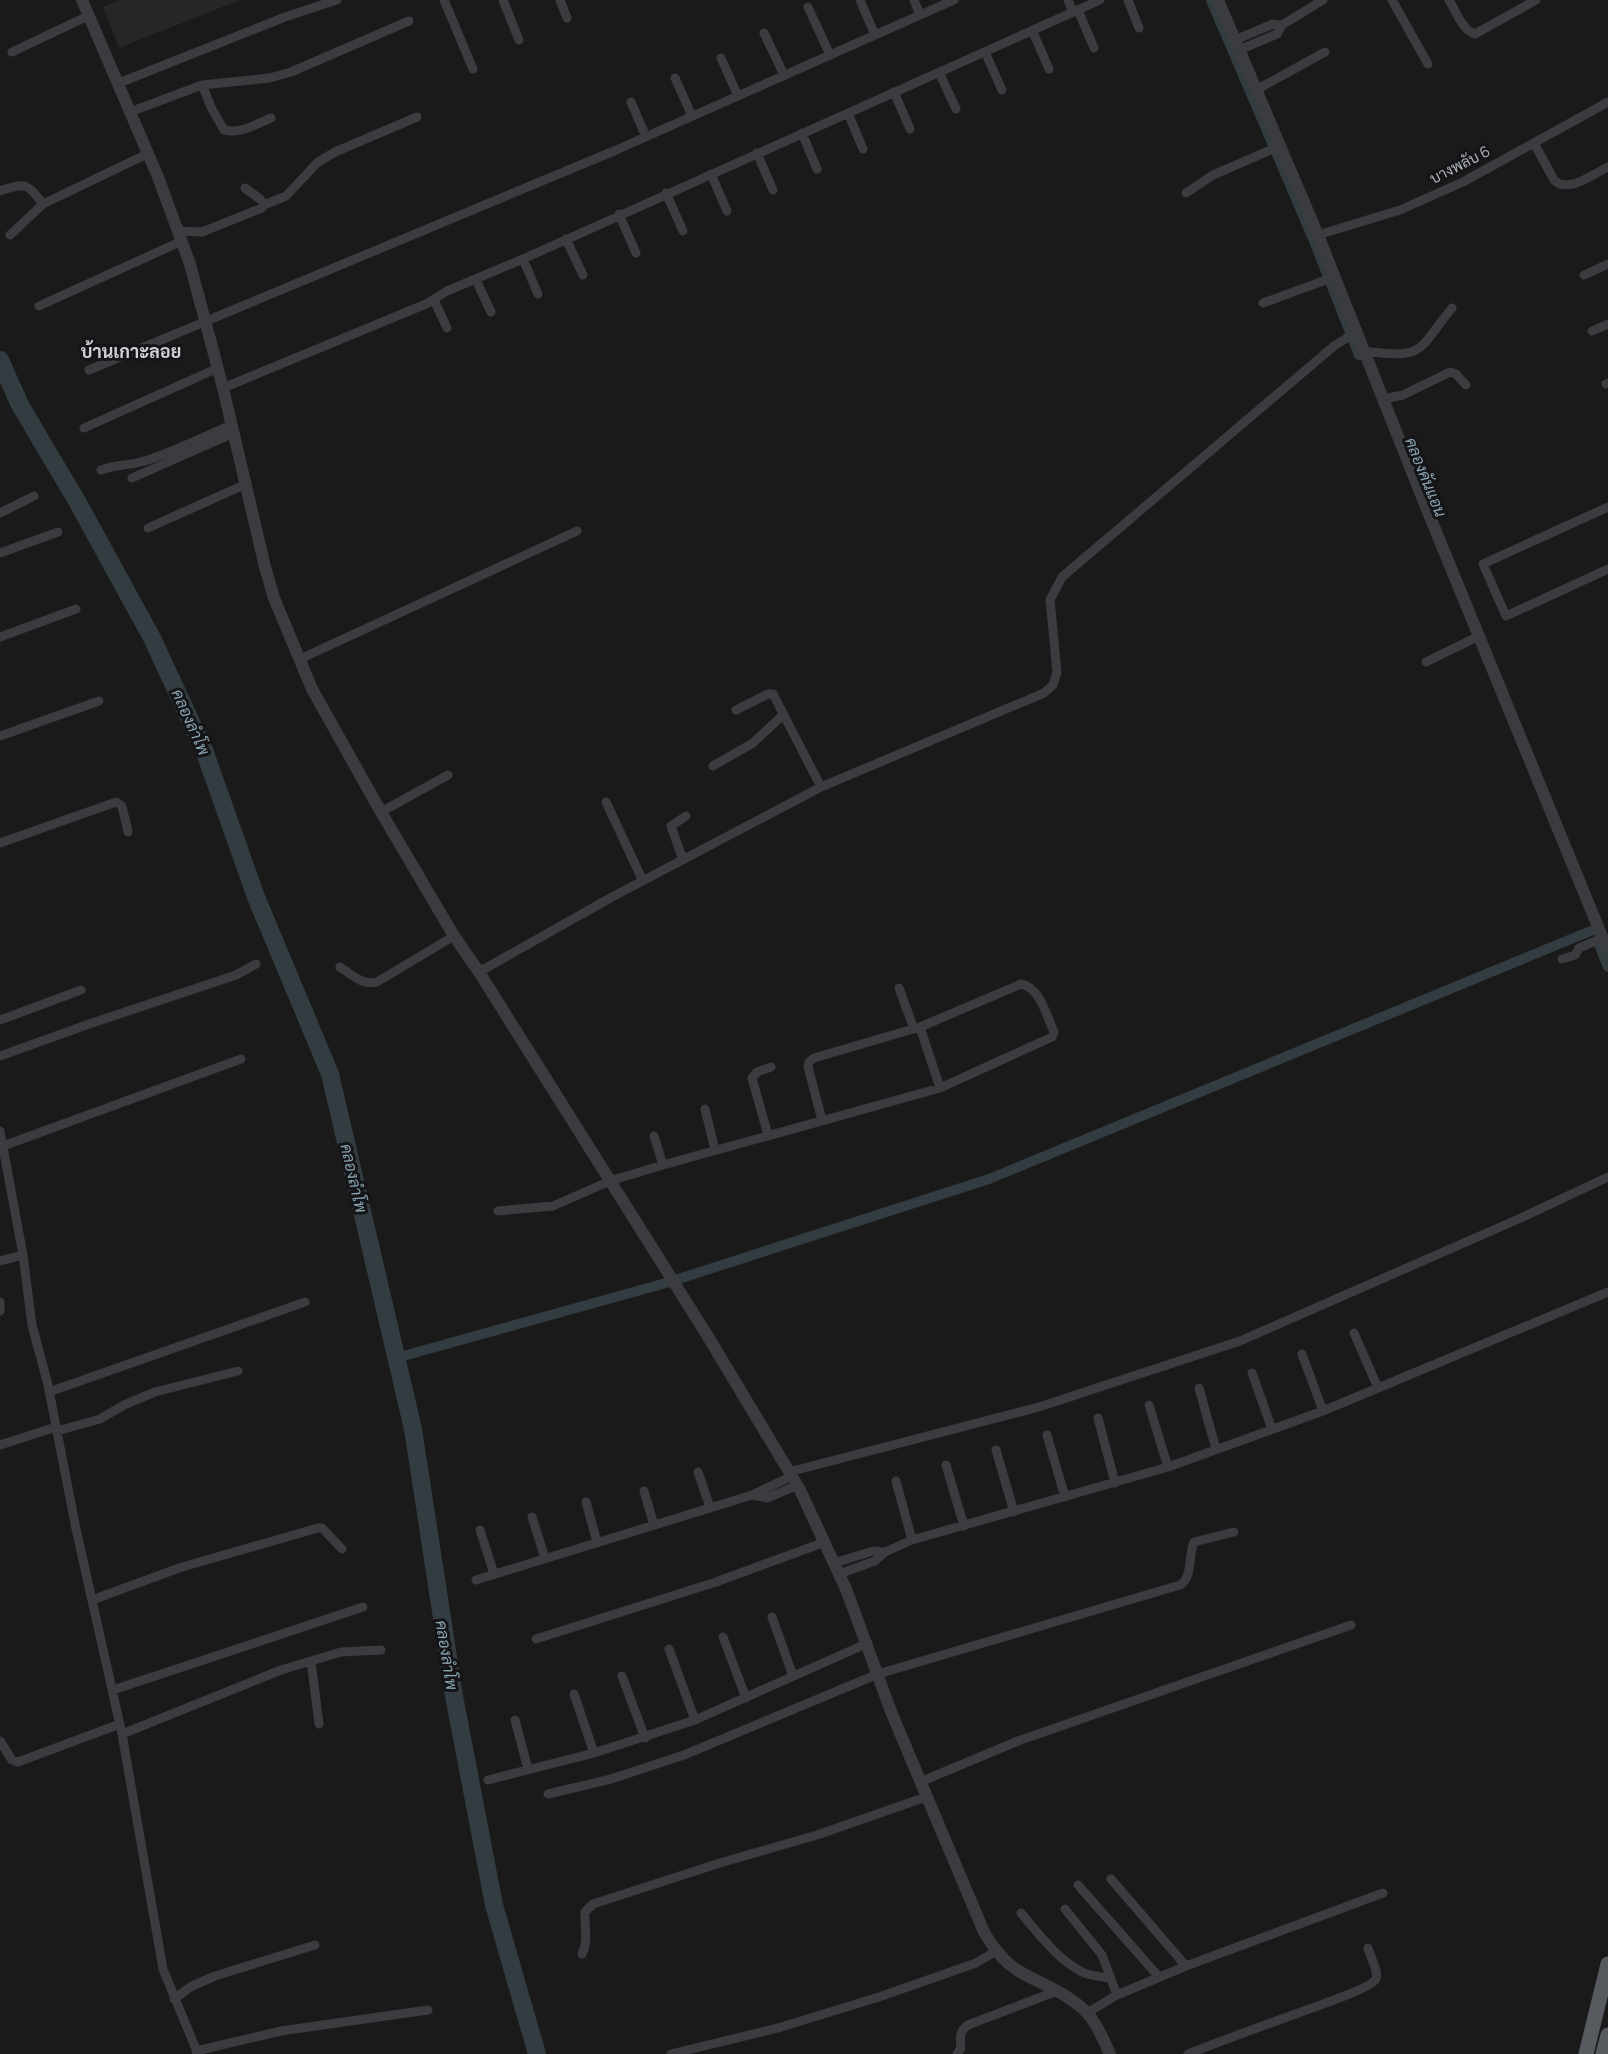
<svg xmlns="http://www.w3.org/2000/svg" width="1608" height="2054" viewBox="0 0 1608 2054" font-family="Manrope,Sarabun,sans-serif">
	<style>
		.built { fill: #262628 }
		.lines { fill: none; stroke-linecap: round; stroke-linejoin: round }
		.canal { stroke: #323c41; stroke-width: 10 }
		.river { stroke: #323c41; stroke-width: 18 }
		.minor { stroke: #3b3c40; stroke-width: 9 }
		.tertiary { stroke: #3b3c40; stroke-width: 12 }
		.primary { stroke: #575a5f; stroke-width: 15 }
		.labels { text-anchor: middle; stroke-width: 6; stroke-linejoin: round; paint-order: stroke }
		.street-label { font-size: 15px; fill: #adb3ba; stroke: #151517 }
		.water-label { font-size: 16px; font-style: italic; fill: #88a3b1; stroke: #151517 }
		.quarter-label { font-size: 18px; font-weight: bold; fill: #ced1d6; stroke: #151517 }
	</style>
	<rect width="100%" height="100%" fill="#1a1a1b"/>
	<path class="built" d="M120,0H240L119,48L103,7Z"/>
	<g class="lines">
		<path class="canal" d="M1211,0L1314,241L1359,355
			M1598,942L1608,967
			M396,1358L666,1283L989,1179L1593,930"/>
		<path class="river" d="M0,360L20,405L78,503L152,638L204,750L256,897L330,1074L413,1429L454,1696L494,1905L537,2054"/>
		<path class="minor" d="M444,0L473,69
			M503,0L519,40
			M560,0L567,18
			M860,0L875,35
			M914,0L920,15
			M1068,0L1073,12
			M1128,0L1139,28
			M1392,0L1428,64
			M1449,0C1456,11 1462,30 1475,34L1536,0
			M808,7L830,55
			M1078,10L1094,48
			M1032,30L1049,69
			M764,33L784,75
			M1235,40L1273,24L1282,25
			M1239,50L1277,34L1282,25L1323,0
			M12,52L88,16
			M985,52L1002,90
			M721,58L738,96
			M939,72L956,109
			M675,78L692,116
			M119,83L285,17L337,0
			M202,85L212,109L224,130C241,134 256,124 271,118
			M1256,90L1325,52
			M894,92L910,129
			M631,102L646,137
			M130,112L202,85L270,78L291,72L409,21
			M848,113L863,149
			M802,133L817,169
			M1534,143L1554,180C1568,194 1593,174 1608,167
			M757,153L773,190
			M711,174L727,211
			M0,191C26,182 27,183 43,204
			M666,193L683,231
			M1186,193L1213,175L1280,146
			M264,205L286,196L318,162L335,152L417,117
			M619,214L636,253
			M178,231L202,232L262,208L264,204L260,199L245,188
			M10,235L43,204L147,154
			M1318,235L1400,210L1463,182L1608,102
			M566,239L583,275
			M523,259L538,294
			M1584,275L1608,264
			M476,280L491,312
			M434,300L447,328
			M1263,303L1334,277
			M39,306L182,241
			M1592,331L1608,324
			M1364,351C1426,359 1416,352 1452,308
			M89,370L614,151L954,0
			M1606,384L1608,383
			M223,388L426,304L447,291L523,259L1100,0
			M1383,399L1403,395L1450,372L1456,374L1466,385
			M84,428L218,368
			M101,470C116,464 126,466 141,462C172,453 202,437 232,425
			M132,478L234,433
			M1608,507L1483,564L1506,616L1608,569
			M0,513L34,496
			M148,528L246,484
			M0,553L58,532
			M0,637L76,609
			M300,659L577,531
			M1426,662L1479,636
			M736,710L768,694H773L821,787
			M0,736L99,701
			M713,766L753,743L784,714
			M606,802L643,881
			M381,812L448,775
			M0,843L116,802L122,806L128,832
			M683,860L671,826L686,816
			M1562,959L1575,955L1579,948L1603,938
			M340,967C352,975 363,986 377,982L454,936
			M479,972L612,897L821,787L1044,693L1053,685L1057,672L1050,600L1062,577L1334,346L1356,332
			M899,988L914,1029
			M0,1020L81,990
			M920,1027L940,1088
			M0,1056L92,1023L236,975L256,964
			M705,1109L715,1150
			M0,1131L23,1255L32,1325L48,1385L76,1529L122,1734L163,1969L198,2054
			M768,1135L752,1078L757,1072L771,1067
			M654,1136L663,1165
			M3,1146L241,1059
			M498,1211L553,1206L610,1181L663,1165L940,1088L1052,1037L1054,1032C1047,1017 1040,987 1021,984L920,1027L814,1058L809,1062L808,1067L822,1120
			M0,1261L23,1255
			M0,1302V1311
			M1354,1333L1378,1388
			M1302,1354L1323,1411
			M1252,1373L1272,1429
			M1199,1388L1216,1449
			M49,1392L305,1302
			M1149,1405L1168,1467
			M1098,1418L1115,1483
			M57,1431L100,1419L124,1405L155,1392L238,1371
			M1047,1435L1065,1497
			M0,1445L56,1427
			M996,1450L1014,1512
			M946,1465L964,1526
			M698,1472L710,1507
			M789,1472L1039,1407L1240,1341L1523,1217L1608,1177
			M792,1476L752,1495L767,1498L798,1485
			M896,1481L912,1540
			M644,1491L654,1525
			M586,1502L597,1542
			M532,1517L545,1558
			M480,1530L494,1574
			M885,1552L912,1540L1168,1467L1323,1411L1608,1292
			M834,1563L873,1551L885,1552L875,1561L839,1574
			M476,1580L752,1495
			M92,1600L182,1567L318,1528H322L342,1549
			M772,1617L793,1676
			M723,1637L746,1698
			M536,1639L716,1582L825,1542
			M669,1649L695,1720
			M311,1661L319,1724
			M622,1676L645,1738
			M113,1690L363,1607
			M574,1694L594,1753
			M515,1720L528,1769
			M122,1734L281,1670L341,1652L381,1650
			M0,1741L12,1760L18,1762L120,1724
			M488,1780L594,1753L695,1720L868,1643
			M920,1782L1018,1741L1351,1625
			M548,1794L611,1779L684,1755L878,1674L1180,1585C1193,1578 1188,1555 1194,1542L1234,1532
			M1111,1879L1186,1966
			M1078,1885L1159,1977
			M1065,1909L1102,1955L1117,1995
			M1021,1913C1039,1934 1057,1959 1082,1972C1091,1976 1101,1977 1110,1978
			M582,1954C589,1940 584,1927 585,1912L593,1904L720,1863L817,1835L926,1797
			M174,1999L192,1986L215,1976L315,1945
			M1087,2013L1117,1995L1186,1966L1383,1893
			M196,2051L281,2031L428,2010
			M671,2054L778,2028L879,1997L976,1963L996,1951
			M957,2054L961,2048C960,2038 959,2031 968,2025L1057,1991
			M1188,2054C1238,2034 1289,2017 1339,1998C1347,1995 1372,1986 1376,1979C1379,1972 1370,1956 1368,1948"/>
		<path class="tertiary" d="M82,0L158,177L190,264L223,388L265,567L274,598L312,689L381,812L454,936L479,972L707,1335L800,1490L846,1589L892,1714L984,1932C993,1947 1002,1960 1017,1970C1040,1984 1069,1993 1088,2014C1098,2025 1104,2041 1110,2054
			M1218,0L1318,235L1428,512L1608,951"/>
		<path class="primary" d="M1586,2054L1608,1964
			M1603,2054L1608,2035"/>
	</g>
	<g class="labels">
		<g class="street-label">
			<text transform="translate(1460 165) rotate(-27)" y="5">บางพลับ 6</text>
		</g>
		<g class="water-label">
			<text transform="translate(1426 477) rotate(68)" y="6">คลองคันแอน</text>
			<text transform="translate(191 722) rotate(66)" y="6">คลองลำโพ</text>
			<text transform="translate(354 1178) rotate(77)" y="6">คลองลำโพ</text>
			<text transform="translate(447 1655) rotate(81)" y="6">คลองลำโพ</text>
		</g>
		<g class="quarter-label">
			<text x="131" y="358">บ้านเกาะลอย</text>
		</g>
	</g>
</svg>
